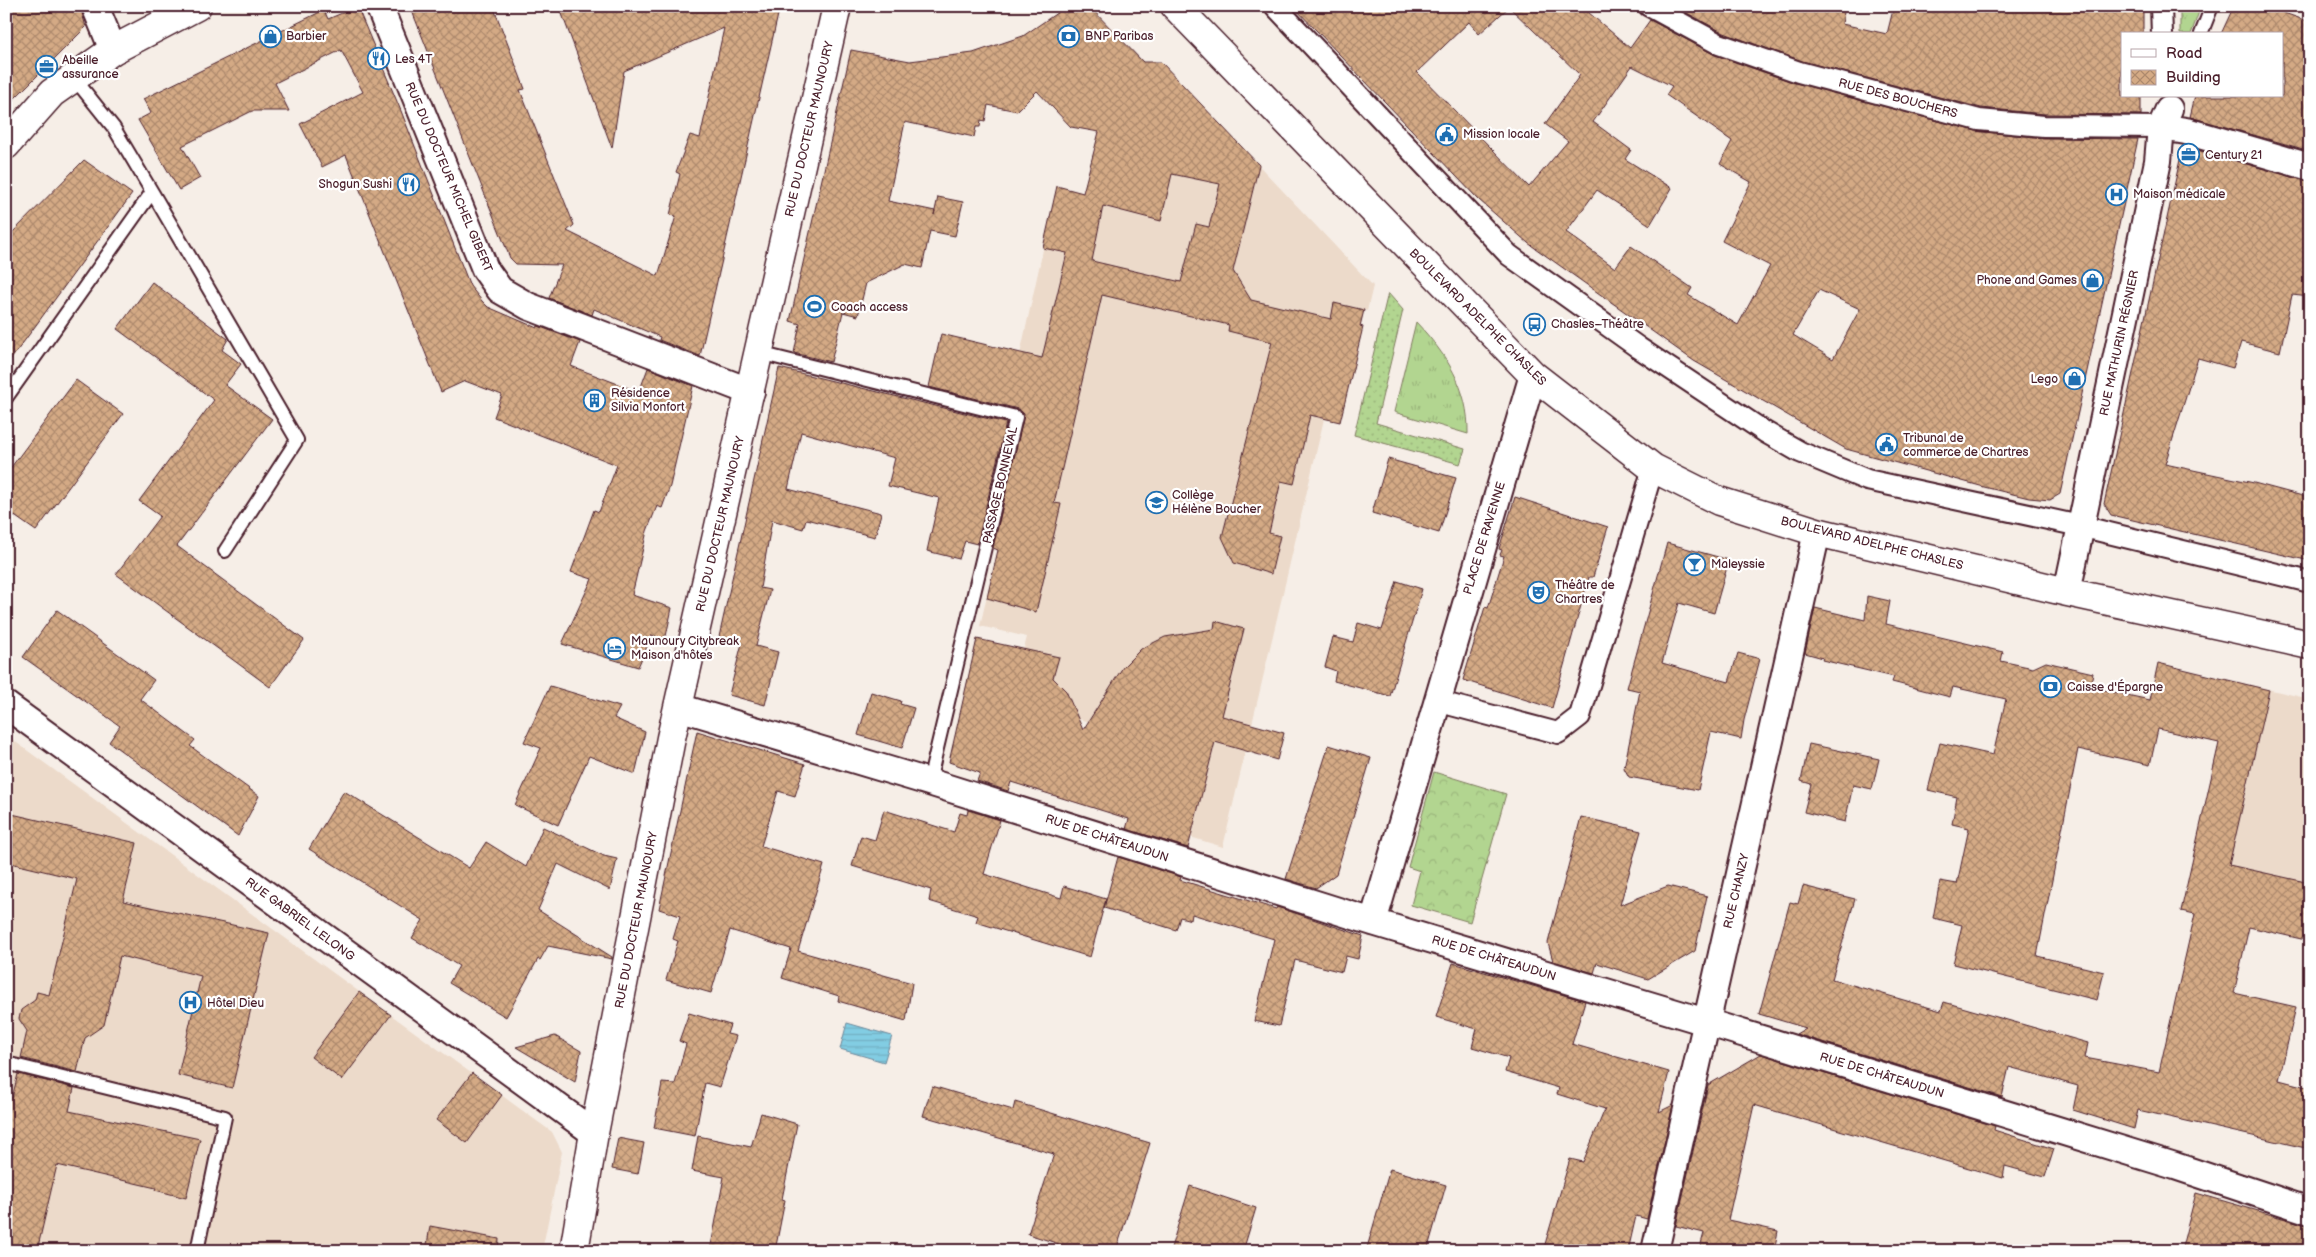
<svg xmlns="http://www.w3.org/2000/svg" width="2316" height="1257" viewBox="0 0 2316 1257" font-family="'Balsamiq Sans',sans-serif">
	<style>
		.built { fill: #ecdaca }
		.grass { fill: url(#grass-tufts); stroke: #7e7a5e }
		.forest { fill: url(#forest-crowns); stroke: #7e7a5e }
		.garden { fill: url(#garden-dots); stroke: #7e7a5e }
		.water { fill: url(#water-rules); stroke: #6c8799 }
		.building { fill: url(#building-cross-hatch); stroke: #4a1f2b; fill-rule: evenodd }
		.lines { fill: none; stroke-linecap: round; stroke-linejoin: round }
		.service-casing { stroke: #4a1f2b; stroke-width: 16 }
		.pedestrian-casing { stroke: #4a1f2b; stroke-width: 24 }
		.minor-casing { stroke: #4a1f2b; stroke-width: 30 }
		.secondary-casing { stroke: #4a1f2b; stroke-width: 31 }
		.service { stroke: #fff; stroke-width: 12 }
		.pedestrian { stroke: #fff; stroke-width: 20 }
		.minor { stroke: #fff; stroke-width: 26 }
		.secondary { stroke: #fff; stroke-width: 28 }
		.labels { text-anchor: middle; stroke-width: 4.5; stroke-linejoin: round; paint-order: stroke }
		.poi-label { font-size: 12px; fill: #4a1f2b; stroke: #fff; text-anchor: start }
		.street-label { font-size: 12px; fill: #4a1f2b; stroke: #fff }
	</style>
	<defs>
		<pattern id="grass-tufts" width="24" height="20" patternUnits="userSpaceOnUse" patternTransform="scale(1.25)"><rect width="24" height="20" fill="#b2d590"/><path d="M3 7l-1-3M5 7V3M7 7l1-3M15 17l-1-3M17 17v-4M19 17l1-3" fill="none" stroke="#9bb67c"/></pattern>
		<pattern id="forest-crowns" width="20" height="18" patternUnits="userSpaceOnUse" patternTransform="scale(1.25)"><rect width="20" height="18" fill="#b2d590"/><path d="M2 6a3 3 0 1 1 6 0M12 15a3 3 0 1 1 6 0" fill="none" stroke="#9bb67c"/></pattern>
		<pattern id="garden-dots" width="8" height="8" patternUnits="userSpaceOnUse" patternTransform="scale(1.25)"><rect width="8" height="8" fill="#b2d590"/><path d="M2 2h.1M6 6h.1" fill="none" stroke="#9bb67c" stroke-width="1.8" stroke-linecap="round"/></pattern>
		<pattern id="water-rules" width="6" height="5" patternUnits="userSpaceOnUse" patternTransform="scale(1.25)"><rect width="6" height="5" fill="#82cde3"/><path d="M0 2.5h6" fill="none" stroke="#72b0c3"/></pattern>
		<pattern id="building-cross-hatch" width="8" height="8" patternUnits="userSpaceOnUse" patternTransform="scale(1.25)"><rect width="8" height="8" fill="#d4aa85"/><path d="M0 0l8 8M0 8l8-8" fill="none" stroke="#ae8a6d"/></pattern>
	</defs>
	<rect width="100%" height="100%" fill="#f6eee7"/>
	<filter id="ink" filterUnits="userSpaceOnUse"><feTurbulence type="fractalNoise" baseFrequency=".02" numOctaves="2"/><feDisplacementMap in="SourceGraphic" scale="10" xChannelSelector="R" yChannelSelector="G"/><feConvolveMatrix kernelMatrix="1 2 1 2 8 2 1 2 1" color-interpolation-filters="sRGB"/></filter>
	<g filter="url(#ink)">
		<path class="built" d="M1228,133L1373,286L1367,311L1364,310L1361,326L1363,327L1340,422L1324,419L1223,847L1072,801L1089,722L1011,699L1027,637L980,626L1031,405L1010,400L1057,186L1105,198Z
			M2233,681L2310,699V941L2181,911Z
			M6,735L552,1132L562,1152L542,1251H6Z"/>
		<path class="grass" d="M2180,6H2201L2191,34H2180Z
			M1416,322C1446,354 1469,388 1468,434L1394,412Z"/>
		<path class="forest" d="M1434,772L1506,794L1470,922L1411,905L1420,871L1408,867Z"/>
		<path class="garden" d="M1388,293L1403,310L1376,423L1465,449L1460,464L1354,435Z"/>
		<path class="water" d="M847,1023L892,1036L884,1062L840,1049Z"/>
		<path class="building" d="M6,6H80L86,27L6,107Z
			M410,6H493L525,89L520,90L574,225L567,231L658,276L676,216L670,215L680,174L676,172L690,135L700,138L724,28L624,71L612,148L559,6H780L700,356L659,340L660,337L594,309L592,315L549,298L562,265L516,264L510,258Z
			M1067,6H1089L1143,62H1161L1259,165L1233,271L1251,300L1331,319L1334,303L1364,310L1360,326L1363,327L1340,422L1310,415L1294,484L1281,481L1269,533L1280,536L1271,574L1234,563L1222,537L1272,342L1228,331L1229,325L1102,295L1054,503L1061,504L1036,612L987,598L998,550L993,548L1024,414L1018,409L929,387L941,334L1042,358L1067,253L1043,248L1057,186L1083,193L1099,132L1071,127L1037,91L1017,111L988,105L985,121L981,120L980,127H976L974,137L905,122L888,201L935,211L934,215L938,197L963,202L955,236L930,231L922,268L905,264L866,283L858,316L843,312L831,362L794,353L800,324L790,321L851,50L910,61L973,53L1023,36ZM1172,174L1220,184L1209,227L1196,224L1181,282L1092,261L1103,206L1161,221Z
			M1293,6H1581L1630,48L1650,20L1715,55L1795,83L1976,131L2044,138L2138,139L2060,494L2050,500L2029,498L1984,487L1846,449L1694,361L1528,243L1479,200ZM1509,7L1580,75L1545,124L1568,141L1529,187L1417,72L1469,22L1479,34ZM1632,66L1672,86L1666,95L1732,141L1720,164L1751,182L1722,241L1770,266L1738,325L1688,295L1692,288L1631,246L1615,268L1566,232L1597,190L1650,225L1672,188L1625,159L1631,150L1593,122ZM1819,290L1860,309L1833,359L1793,335Z
			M1674,6H1845L1842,24L1887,34L1894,6H2143V34H2122V96H2141V115L2045,114L1981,108L1802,61L1724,33Z
			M2234,6H2264L2310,22V151L2190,117L2195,96H2282V34H2221Z
			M324,10L328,19L347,11H359L401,111L470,286L482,301L488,307L537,328L538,326L580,342L571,366L639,392L648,368L693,386L670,486L662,508L657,506L647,531L632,595L672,608L665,641L652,635L638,667L562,644L592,579L571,572L594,510L599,512L617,465L494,417L502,395L465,381L441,392L346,155L322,167L300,124L363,92L341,50L275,83L289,111H252L182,146L200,178L179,190L138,120L151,113L143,99Z
			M2183,146L2310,182V297L2292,295L2280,352L2241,342L2233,368L2198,358L2165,464L2254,483L2310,498V561L2111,515L2104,504Z
			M84,160L132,194L6,366V239Z
			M152,282L228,339L222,350L241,364L225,385L272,419L177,546L304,640L270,687L116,574L160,516L139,501L214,400L117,329Z
			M779,368L1006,423L977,544L965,541L959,559L927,551L939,498L888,486L895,458L801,432L788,489L881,513L875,537L806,519L803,529L772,520L760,588L770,590L756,646L778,652L765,705L729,695L742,643L719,637Z
			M76,380L123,414L36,531L6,510V474Z
			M1388,459L1456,478L1439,533L1372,513Z
			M1515,497L1608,527L1593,577H1589L1552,708L1463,680L1485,607L1488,608L1504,556L1500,555L1502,550L1499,549Z
			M1667,543L1729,560L1714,613L1679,603L1662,663L1729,682L1738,653L1760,659L1744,720L1741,739L1711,732L1698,790L1629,777L1624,768L1640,691L1627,688Z
			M1397,581L1422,589L1390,696L1334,681L1336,671L1325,667L1333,637L1353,642L1358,623L1382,630Z
			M1867,596L1890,601L1886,624L2003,652L2001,661L2033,668L2046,662L2093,673L2090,687L2150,700L2158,663L2269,690L2229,865L2310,883V941L2249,927L2234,993L2296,1007L2279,1080L2310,1088V1149L2138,1110L2134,1129L2073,1110L2078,1086L2009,1067L2002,1097L1796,1034L1806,1028L1759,1014L1790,902L1798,904L1803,886L1855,899L1832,979L1941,1011L1944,1002L2088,1043L2085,1058L2159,1072L2195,914L2181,911L2219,743L2158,729L2150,765L2078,749L2037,956L2104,972L2097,1000L1953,964L1962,925L1933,918L1940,881L1957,884L1969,828L1952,824L1957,797L1928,790L1940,743L1993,755L2006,699L1953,687L1950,697L1892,682L1894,677L1822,660L1823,658L1805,653L1815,608L1865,620Z
			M57,610L154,680L140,699L195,740L190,746L259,796L238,836L109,742L120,726L23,657Z
			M1215,621L1244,629L1222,716L1284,733L1277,760L1215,742L1188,848L1126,829L1129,819L1011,782L1008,791L977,781L980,773L949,762L977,639L1059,657L1053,678L1066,691L1083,730L1123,667L1141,649L1165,637L1214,629Z
			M550,686L620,707L614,718L645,732L635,774L589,756L558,825L515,805L541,748L524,742Z
			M871,692L901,701L900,704L914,708L902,748L858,735Z
			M697,731L805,764L795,796L778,791L761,846L824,865L798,951L912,983L906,1021L838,1001L839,996L782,978L791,949L730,930L711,993L666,980L678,941L673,939L680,916L659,909Z
			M1809,744L1879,759L1872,789L1853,785L1845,822L1804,812L1811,784L1801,781Z
			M1329,745L1371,758L1336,874L1316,888L1286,879Z
			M344,791L469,868L486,842L526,867L543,827L604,856L617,859L610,890L558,864L538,910L612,957V959L548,946L540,960L538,959L506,1017L449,983L459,966L412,938L423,920L309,849Z
			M884,810L954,832L960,813L967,815L968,810L1000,820L984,874L1061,898L1064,886L1106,899L1090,957L976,922L978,916L929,901L931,890L852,866L861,836L875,840Z
			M12,814L137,843L123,901L269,933L232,1088L178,1075L201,976L120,956L104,1025L85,1038L77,1072L21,1058L27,1031L19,1019L21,1010L35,1000L37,992L49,995L77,879L6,862V836Z
			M1581,817L1641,831L1620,905L1668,886L1707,896L1695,951L1648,979L1597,963L1594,973L1553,961L1548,943Z
			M1118,857L1181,877L1180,880L1276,909L1277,907L1363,936L1358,959L1346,956L1342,972L1295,960L1279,1026L1254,1021L1274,939L1192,914L1191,920L1180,917L1176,930L1104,908Z
			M1453,963L1585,1001L1572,1044L1669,1072L1659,1112L1673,1105L1647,1219L1636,1216L1628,1251L1597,1244L1596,1251H1543L1570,1159L1583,1162L1605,1109L1557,1094L1559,1088L1505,1072L1509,1058L1472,1047L1477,1029L1436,1017Z
			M359,992L391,1015L342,1080L311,1057Z
			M689,1013L730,1025L727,1034L736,1036L720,1087L705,1083L695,1136L654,1128L662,1083L675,1084L686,1044L679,1041Z
			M555,1036L581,1051L575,1082L516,1047Z
			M1761,1054L1995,1126L1994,1130L2054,1149L2045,1177L2005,1166L2003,1178L1754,1105L1728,1220L1778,1231L1774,1251H1699L1704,1233L1676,1226L1708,1085Z
			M472,1073L502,1095L467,1143L436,1120Z
			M18,1074L74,1088L69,1111L200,1139L186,1198L155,1190L156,1188L57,1165L37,1251H6V1096L12,1098Z
			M932,1086L1013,1110L1015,1102L1150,1143L1116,1251H1081L1028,1234L1054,1154L923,1116Z
			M761,1113L797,1124L782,1199L785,1200L775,1251H710L724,1177L692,1171L698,1136L751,1147Z
			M618,1138L644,1143L638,1174L612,1169Z
			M1390,1169L1446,1185L1427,1251H1366Z
			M1190,1186L1256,1208L1243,1251H1170Z
			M2196,1193L2310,1226V1251H2181Z
			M430,1226L499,1239L498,1251H426Z"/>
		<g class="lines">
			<defs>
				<path id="service" d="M2201,34L2212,6
					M152,192L297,440L225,551
					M759,353L1016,417L929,782
					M6,398L152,192L114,128L74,78
					M6,1063L225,1117L197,1251"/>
				<path id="pedestrian" d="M1275,6L1509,255L1639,348L1765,432L1800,452L1867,480L2080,526L2310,582
					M1649,6L1719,44L1799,72L1979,120L2044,126L2161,127
					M2161,6L2162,34
					M1436,701L1558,733L1580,716L1653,468"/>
				<path id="minor" d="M95,6L113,50
					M379,6L485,269L500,290L528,306L751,392
					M2161,127L2186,131L2310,167
					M2067,592L2158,161L2161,127L2169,109
					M6,705L594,1133
					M678,707L929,782L1373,922L1706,1022L2175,1166L2310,1211
					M1373,922L1533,375
					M1655,1251L1817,532"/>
				<path id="secondary" d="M1175,6L1533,375L1653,468L1719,501L1817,532L2067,592L2310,645
					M6,145L52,93L113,50L197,6
					M574,1251L594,1133L671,738L837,6"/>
			</defs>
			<use href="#service" class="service-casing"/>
			<use href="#pedestrian" class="pedestrian-casing"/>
			<use href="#minor" class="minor-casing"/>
			<use href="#secondary" class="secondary-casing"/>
			<use href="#service" class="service"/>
			<use href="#pedestrian" class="pedestrian"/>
			<use href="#minor" class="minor"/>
			<use href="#secondary" class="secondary"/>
		</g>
	</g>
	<defs>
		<symbol id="shop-ring" viewBox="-11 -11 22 22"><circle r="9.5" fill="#fff" stroke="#1f6fb2" stroke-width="1.5"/><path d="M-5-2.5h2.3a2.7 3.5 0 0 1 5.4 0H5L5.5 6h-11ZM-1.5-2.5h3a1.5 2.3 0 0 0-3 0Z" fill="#1f6fb2"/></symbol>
		<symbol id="bank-ring" viewBox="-11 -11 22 22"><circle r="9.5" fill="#fff" stroke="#1f6fb2" stroke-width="1.5"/><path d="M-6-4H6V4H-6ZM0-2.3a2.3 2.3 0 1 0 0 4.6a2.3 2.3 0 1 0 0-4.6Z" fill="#1f6fb2"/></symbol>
		<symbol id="restaurant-ring" viewBox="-11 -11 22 22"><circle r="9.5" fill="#fff" stroke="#1f6fb2" stroke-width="1.5"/><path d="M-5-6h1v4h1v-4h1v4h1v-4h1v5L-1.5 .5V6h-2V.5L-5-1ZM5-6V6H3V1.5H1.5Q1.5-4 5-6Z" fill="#1f6fb2"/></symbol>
		<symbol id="office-ring" viewBox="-11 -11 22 22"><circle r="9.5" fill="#fff" stroke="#1f6fb2" stroke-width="1.5"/><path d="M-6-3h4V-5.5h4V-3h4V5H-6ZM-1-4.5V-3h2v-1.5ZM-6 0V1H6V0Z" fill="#1f6fb2"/></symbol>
		<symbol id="civic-ring" viewBox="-11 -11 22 22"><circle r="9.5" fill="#fff" stroke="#1f6fb2" stroke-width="1.5"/><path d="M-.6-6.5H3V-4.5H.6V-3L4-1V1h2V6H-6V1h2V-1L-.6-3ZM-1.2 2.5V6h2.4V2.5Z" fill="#1f6fb2"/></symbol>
		<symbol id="hospital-ring" viewBox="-11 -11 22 22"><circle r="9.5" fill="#fff" stroke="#1f6fb2" stroke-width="1.5"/><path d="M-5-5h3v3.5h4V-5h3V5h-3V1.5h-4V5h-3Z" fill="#1f6fb2"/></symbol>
		<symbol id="stadium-ring" viewBox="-11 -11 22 22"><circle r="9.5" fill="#fff" stroke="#1f6fb2" stroke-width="1.5"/><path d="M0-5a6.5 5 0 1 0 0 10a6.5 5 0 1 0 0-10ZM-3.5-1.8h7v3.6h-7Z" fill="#1f6fb2"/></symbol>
		<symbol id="bus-ring" viewBox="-11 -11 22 22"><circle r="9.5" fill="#fff" stroke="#1f6fb2" stroke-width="1.5"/><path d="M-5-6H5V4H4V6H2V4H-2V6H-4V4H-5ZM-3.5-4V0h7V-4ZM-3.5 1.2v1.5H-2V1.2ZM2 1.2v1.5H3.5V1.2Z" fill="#1f6fb2"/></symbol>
		<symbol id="building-ring" viewBox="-11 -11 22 22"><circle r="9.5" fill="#fff" stroke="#1f6fb2" stroke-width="1.5"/><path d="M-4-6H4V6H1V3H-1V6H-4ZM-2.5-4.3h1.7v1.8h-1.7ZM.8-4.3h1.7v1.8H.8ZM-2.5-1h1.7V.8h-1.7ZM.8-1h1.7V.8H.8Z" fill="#1f6fb2"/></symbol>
		<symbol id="school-ring" viewBox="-11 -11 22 22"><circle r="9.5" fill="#fff" stroke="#1f6fb2" stroke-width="1.5"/><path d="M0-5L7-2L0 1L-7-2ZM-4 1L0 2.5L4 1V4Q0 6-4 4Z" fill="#1f6fb2"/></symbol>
		<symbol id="bar-ring" viewBox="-11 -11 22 22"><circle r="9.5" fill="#fff" stroke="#1f6fb2" stroke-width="1.5"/><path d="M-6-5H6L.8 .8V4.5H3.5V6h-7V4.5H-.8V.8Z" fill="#1f6fb2"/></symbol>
		<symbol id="theatre-ring" viewBox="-11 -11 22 22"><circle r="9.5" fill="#fff" stroke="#1f6fb2" stroke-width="1.5"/><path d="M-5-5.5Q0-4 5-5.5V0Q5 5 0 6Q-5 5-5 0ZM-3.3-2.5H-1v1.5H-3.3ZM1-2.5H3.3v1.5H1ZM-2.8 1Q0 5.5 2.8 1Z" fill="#1f6fb2"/></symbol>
		<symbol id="hotel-ring" viewBox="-11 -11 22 22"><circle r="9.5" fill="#fff" stroke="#1f6fb2" stroke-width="1.5"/><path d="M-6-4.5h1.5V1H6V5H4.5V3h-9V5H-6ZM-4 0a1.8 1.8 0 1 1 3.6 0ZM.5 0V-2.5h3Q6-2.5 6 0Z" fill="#1f6fb2"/></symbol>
	</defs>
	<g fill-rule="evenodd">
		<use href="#shop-ring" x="258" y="24" width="25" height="25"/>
		<use href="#bank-ring" x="1056" y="24" width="25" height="25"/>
		<use href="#restaurant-ring" x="366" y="46" width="25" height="25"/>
		<use href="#office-ring" x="34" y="54" width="25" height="25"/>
		<use href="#civic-ring" x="1434" y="122" width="25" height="25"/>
		<use href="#office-ring" x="2176" y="142" width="25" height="25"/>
		<use href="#restaurant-ring" x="396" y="172" width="25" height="25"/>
		<use href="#hospital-ring" x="2104" y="182" width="25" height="25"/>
		<use href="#shop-ring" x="2080" y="268" width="25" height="25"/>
		<use href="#stadium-ring" x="802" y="294" width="25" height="25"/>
		<use href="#bus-ring" x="1522" y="312" width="25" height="25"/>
		<use href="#shop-ring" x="2062" y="366" width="25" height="25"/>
		<use href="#building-ring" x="582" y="388" width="25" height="25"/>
		<use href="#civic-ring" x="1874" y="432" width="25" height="25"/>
		<use href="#school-ring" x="1144" y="490" width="25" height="25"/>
		<use href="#bar-ring" x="1682" y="552" width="25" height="25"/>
		<use href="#theatre-ring" x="1526" y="580" width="25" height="25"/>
		<use href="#hotel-ring" x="602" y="636" width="25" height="25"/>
		<use href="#bank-ring" x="2038" y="674" width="25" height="25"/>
		<use href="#hospital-ring" x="178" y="990" width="25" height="25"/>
	</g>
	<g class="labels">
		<g class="poi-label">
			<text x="286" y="40">Barbier</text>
			<text x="1085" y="40">BNP Paribas</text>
			<text x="395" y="63">Les 4T</text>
			<text x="62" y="64">Abeille<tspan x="62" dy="14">assurance</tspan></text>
			<text x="1463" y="138">Mission locale</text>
			<text x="2205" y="159">Century 21</text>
			<text x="392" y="188" text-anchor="end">Shogun Sushi</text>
			<text x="2133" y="198">Maison médicale</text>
			<text x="2077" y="284" text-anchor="end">Phone and Games</text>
			<text x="831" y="311">Coach access</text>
			<text x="1551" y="328">Chasles–Théâtre</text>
			<text x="2058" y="383" text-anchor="end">Lego</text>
			<text x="611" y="397">Résidence<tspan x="611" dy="14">Silvia Monfort</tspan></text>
			<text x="1903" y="442">Tribunal de<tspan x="1903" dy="14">commerce de Chartres</tspan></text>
			<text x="1172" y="499">Collège<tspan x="1172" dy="14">Hélène Boucher</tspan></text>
			<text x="1711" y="568">Maleyssie</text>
			<text x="1555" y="589">Théâtre de<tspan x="1555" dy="14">Chartres</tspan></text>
			<text x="631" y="645">Maunoury Citybreak<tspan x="631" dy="14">Maison d'hôtes</tspan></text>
			<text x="2067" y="691">Caisse d'Épargne</text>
			<text x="207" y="1007">Hôtel Dieu</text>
		</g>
		<g class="street-label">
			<text transform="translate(1898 98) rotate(15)" y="4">RUE DES BOUCHERS</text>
			<text transform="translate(809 129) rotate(-77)" y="4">RUE DU DOCTEUR MAUNOURY</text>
			<text transform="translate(449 177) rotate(67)" y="4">RUE DU DOCTEUR MICHEL GIBERT</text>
			<text transform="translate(1478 317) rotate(45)" y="4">BOULEVARD ADELPHE CHASLES</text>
			<text transform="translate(2119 343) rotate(-78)" y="4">RUE MATHURIN RÉGNIER</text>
			<text transform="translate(1000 485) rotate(-77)" y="4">PASSAGE BONNEVAL</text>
			<text transform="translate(720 524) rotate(-77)" y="4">RUE DU DOCTEUR MAUNOURY</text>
			<text transform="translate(1484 538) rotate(-73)" y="4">PLACE DE RAVENNE</text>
			<text transform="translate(1872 543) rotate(14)" y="4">BOULEVARD ADELPHE CHASLES</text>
			<text transform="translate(1107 838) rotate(18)" y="4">RUE DE CHÂTEAUDUN</text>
			<text transform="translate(1736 891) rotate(-77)" y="4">RUE CHANZY</text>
			<text transform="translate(300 919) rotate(36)" y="4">RUE GABRIEL LELONG</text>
			<text transform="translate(636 920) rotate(-79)" y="4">RUE DU DOCTEUR MAUNOURY</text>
			<text transform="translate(1494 958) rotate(17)" y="4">RUE DE CHÂTEAUDUN</text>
			<text transform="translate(1882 1075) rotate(17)" y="4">RUE DE CHÂTEAUDUN</text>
		</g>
	</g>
	<rect width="2316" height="1257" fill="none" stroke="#fff" stroke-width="25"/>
	<rect x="12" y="12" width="2291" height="1232" fill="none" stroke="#4a1f2b" stroke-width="2" filter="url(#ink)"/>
	<rect x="2121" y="32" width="162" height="65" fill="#ffffff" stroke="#b7a5aa"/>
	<rect x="2131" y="49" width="25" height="8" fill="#ffffff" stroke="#b7a5aa"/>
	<text x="2166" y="58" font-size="15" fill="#4a1f2b">Road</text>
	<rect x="2131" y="70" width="25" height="15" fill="url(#building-cross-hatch)" stroke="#b7a5aa"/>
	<text x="2166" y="82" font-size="15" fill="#4a1f2b">Building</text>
</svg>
